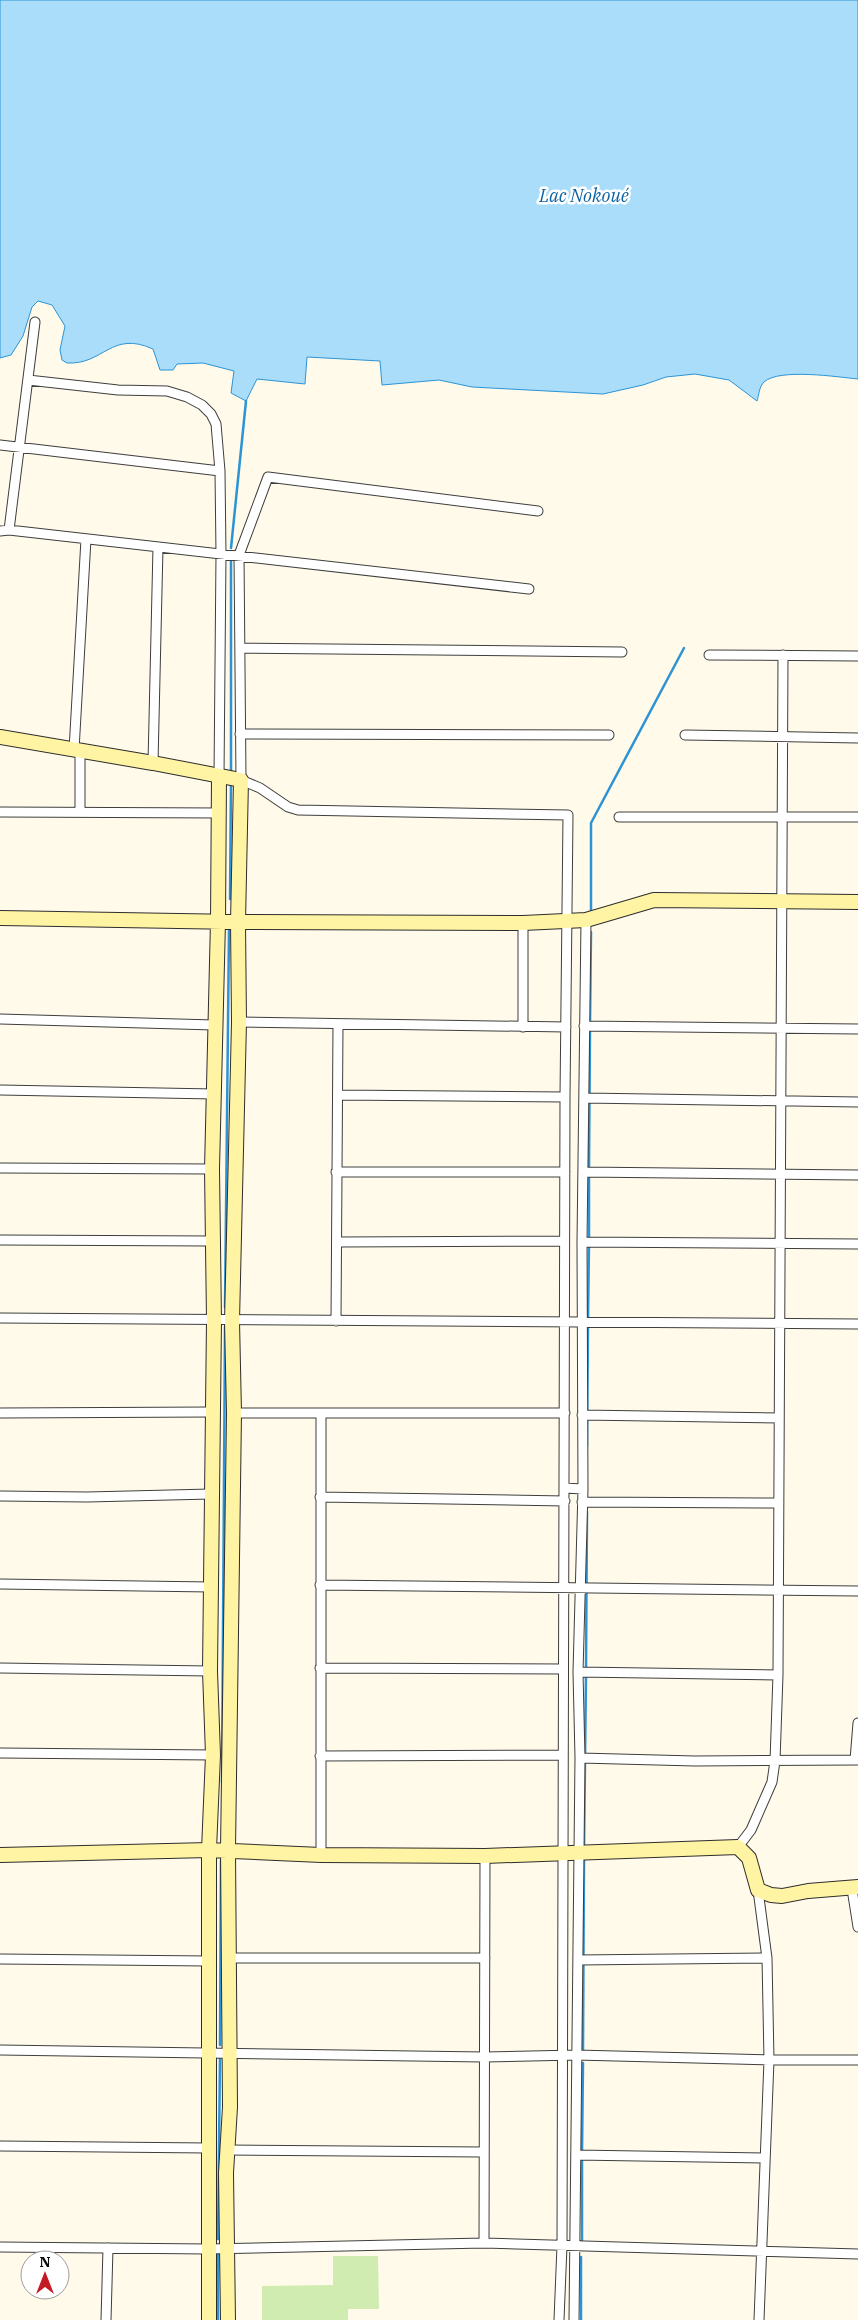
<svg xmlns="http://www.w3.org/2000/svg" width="858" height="2320" viewBox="0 0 858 2320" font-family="'IBM Plex Serif',serif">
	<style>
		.green { fill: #d0ecb0 }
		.water { fill: #a9ddfa; stroke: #2c94d6 }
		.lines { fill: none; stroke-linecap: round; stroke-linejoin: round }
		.stream { stroke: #2c94d6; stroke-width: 2.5 }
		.street-casing { stroke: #3e3e3e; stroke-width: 11 }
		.secondary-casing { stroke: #2d2d2d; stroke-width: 16 }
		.street { stroke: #fff; stroke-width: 9 }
		.secondary { stroke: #fff4a4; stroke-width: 14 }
		.labels { text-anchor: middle; stroke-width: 5; stroke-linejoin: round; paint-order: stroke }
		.water-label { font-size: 18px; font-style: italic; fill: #0d64a4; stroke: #fff }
	</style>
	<rect width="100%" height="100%" fill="#fffae9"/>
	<path class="green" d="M333,2256H378L379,2309H348V2320H262V2286L333,2285Z"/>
	<path class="water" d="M0,0H858V379C838,377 779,368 764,382C759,387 759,395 757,401L729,380L695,374L666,377L643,385L603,394L472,387L439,380L382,385L380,361L307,357L305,384L257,379L246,401L231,393L234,371L203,363L177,364L173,370H160L153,349C111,330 104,365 67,363L62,360L60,350L65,326L52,305L38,301L32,307L23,336L11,355L0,358Z"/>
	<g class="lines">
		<path class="stream" d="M231,548L246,401
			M231,772V558
			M230,899L231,783
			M591,911V823L684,648
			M590,1024L591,932
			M589,1169L590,1029
			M589,1239V1174
			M225,1307L229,930
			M588,1319L589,1244
			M587,1446L588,1324
			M586,1669L587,1512
			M222,1782L225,1327
			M584,1849L586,1674
			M220,2045L221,1860
			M583,2050L584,1857
			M582,2153L583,2063
			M218,2239L220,2057
			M582,2243V2158
			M218,2320V2252
			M581,2320V2257"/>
		<defs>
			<path id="street" d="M28,380L118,390L167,391L187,397L202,405L211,414L216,424L220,471L221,554L219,777
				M0,445L220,471
				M538,511L268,477L239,555L241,780L260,788L288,807L298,810L568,815L565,1097L562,2246L559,2320
				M9,530L35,322
				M0,531L9,530L529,589
				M240,648L622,652
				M709,655L858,656
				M240,734L609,735
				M685,735L858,738
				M74,750L86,539
				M80,750V812
				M153,763L158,547
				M0,812L220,813
				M619,817H858
				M523,923V1027
				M0,1019L214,1025
				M239,1022L566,1027
				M584,1026L858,1029
				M0,1090L214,1094
				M338,1095L565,1097
				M584,1098L858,1102
				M0,1168L212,1169
				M336,1172H565
				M584,1172L858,1175
				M0,1240L211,1241
				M337,1242L564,1241
				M582,1242L858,1244
				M0,1318L858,1324
				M336,1321L338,1025
				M0,1413L212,1412
				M234,1413H565
				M321,1413V1855
				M582,1415L779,1418
				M564,1488L583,1489
				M0,1496L87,1497L211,1494
				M320,1497L565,1501
				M582,1502L779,1503
				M0,1584L211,1587
				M320,1585L858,1591
				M0,1668L210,1671
				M320,1668L563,1669
				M578,1672L778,1675
				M0,1753L213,1755
				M320,1756L563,1755
				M580,1758L695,1761L858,1760
				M855,1760L858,1723
				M738,1847L751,1830L772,1782L775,1761L778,1675L783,655
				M852,1889L858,1927
				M758,1890L767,1958L769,2060L759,2320
				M229,1958H485
				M0,1959L209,1961
				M578,1960L767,1958
				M0,2050L484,2057L576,2055L769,2060H858
				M0,2146L208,2148
				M227,2150L483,2152
				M576,2155L764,2158
				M484,2243L485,1856
				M0,2247L208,2249L484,2243L858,2254
				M106,2320L108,2248
				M574,2320L580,1758L578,1672L583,1489L582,1242L586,920"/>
			<path id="secondary" d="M0,737L153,763L241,780L238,922L239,1022L232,1321L234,1413L228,1850L230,2107L226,2173L228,2320
				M0,918L238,922L523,923L586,920L654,900L858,902
				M0,1855L209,1850L321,1855L485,1856L738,1847L749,1858L758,1890L771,1895L782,1896L808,1891L858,1887
				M209,2320V1850L213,1755L210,1671L214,1321L212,1169L218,921L219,777"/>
		</defs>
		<use href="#street" class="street-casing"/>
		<use href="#secondary" class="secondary-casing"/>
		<use href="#street" class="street"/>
		<use href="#secondary" class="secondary"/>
	</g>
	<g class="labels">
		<g class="water-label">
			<text x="584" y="202">Lac Nokoué</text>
		</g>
	</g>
	<g transform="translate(45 2275)"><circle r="24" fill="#ffffff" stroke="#9d9d9d"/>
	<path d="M0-4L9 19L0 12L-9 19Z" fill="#c41a25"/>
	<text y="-8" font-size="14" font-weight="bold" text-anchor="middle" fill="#0b0b0b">N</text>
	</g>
</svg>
